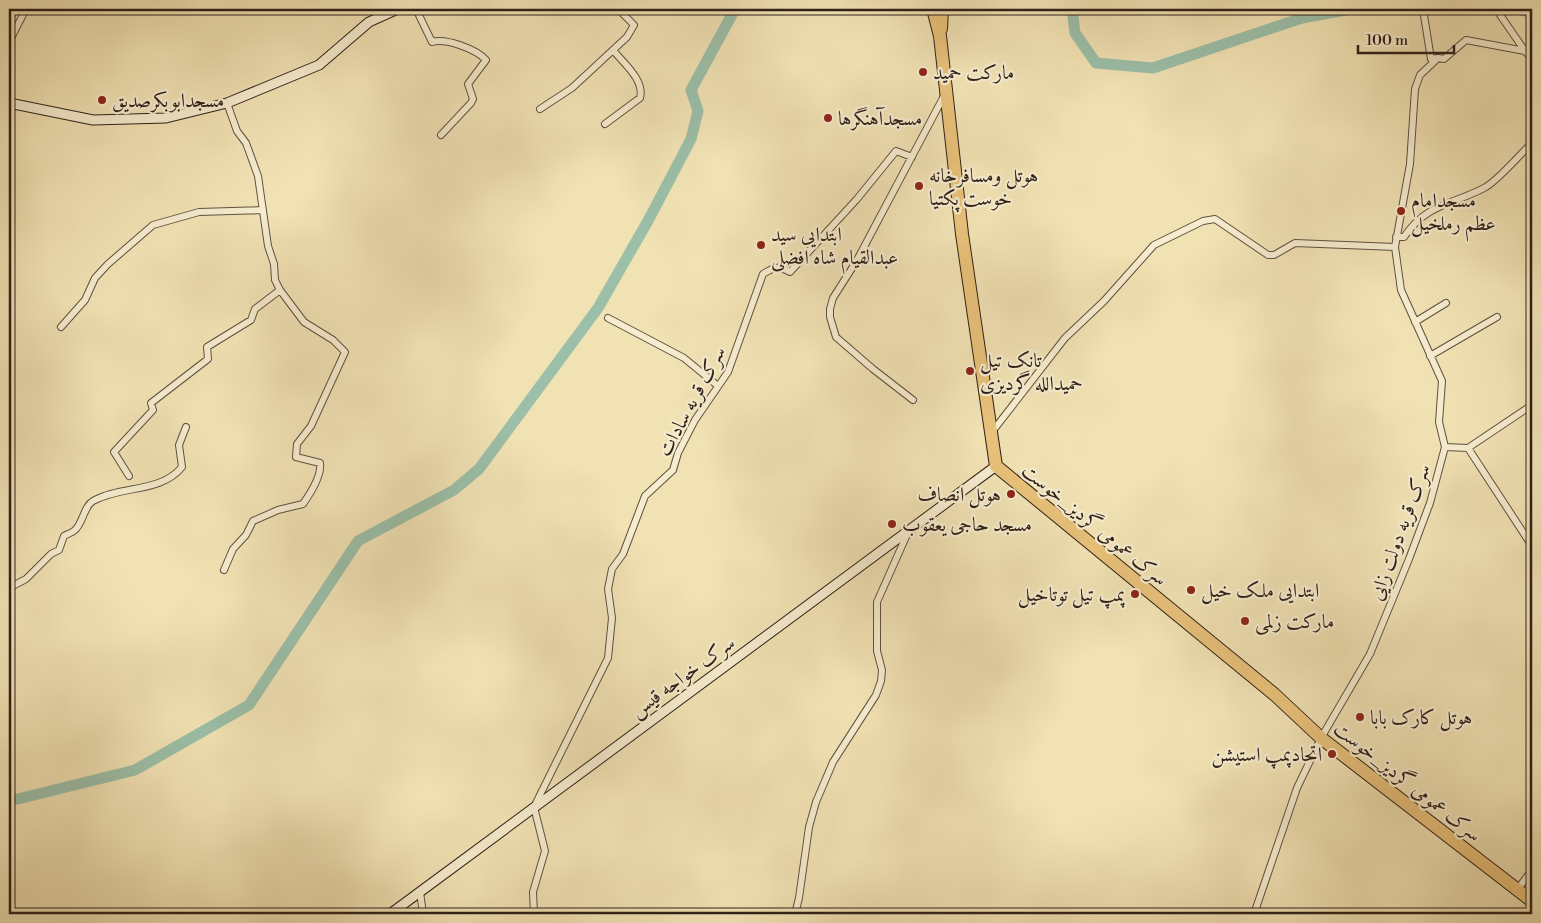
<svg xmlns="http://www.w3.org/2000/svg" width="1541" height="923" viewBox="0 0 1541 923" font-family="'Libre Bodoni',Amiri,serif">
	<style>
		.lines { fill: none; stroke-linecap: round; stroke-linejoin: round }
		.river { stroke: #9bbfa9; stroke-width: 11 }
		.street-casing { stroke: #5f5040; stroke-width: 8 }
		.secondary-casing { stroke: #2e2019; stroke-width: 11 }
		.highway-casing { stroke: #2e2019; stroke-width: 14 }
		.street { stroke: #f6ecce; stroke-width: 6 }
		.secondary { stroke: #f6ecce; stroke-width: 9 }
		.highway { stroke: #e8c17a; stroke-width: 12 }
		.poi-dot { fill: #8f2418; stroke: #f6ecce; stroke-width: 2 }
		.labels { text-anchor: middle; stroke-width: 4.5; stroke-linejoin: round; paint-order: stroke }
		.poi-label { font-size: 20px; fill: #2e2019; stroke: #f6ecce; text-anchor: start }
		.street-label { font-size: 20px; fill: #2e2019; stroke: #f6ecce }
	</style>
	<rect width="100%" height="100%" fill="#f1e2b4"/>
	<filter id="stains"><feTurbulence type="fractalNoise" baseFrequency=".004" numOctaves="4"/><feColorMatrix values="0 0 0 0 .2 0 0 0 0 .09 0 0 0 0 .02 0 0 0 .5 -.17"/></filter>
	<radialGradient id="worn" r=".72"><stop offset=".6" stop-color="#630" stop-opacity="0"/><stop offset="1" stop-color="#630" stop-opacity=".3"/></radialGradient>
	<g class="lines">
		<path class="river" d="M1072,9L1075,33L1096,63L1153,68L1302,18L1351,9
			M1518,9L1532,13
			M9,799H18L135,770L249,705L358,541L454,490L479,469L598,308L649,219L691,139L698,111L691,90L735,9"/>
		<defs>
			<path id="street" d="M64,9H66
				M416,9L432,42C446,38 476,49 486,60L468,84L473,99L471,103L441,135
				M1423,9L1431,59L1438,58
				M9,42L26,9
				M1525,51L1532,59
				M540,109L572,88L627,37L634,25L618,9
				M605,124L640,98C645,80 623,63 613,50
				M1396,237H1404C1427,203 1452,205 1484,188C1498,181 1520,154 1532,143
				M608,318L684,358L718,386
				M1415,322L1446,303
				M61,327L85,300L95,278L108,264L153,225L199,212L263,210
				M1430,356L1497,317
				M913,400L873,369L836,337L830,317V309L833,298L856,262L944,96
				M992,432L1065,338L1104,301L1154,245L1203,221L1215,219L1268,255H1274L1295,243L1395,247
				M1445,447L1468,448L1532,405
				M1468,448L1532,546
				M129,476L114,452L153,410L151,403L208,359L207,347L251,320L255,309L280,290
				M224,570L233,549L246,535L253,521L278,510L303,504C310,494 322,475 320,463L296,457L297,444L311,426L345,352L333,340L304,322L280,290L275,280L274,264L268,246L258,176L246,143L237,131L227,103
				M9,588L26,579L51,554L59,550L64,536C67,534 72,533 75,530C83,523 84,506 93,501C122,485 161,493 182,467L179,445L186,427
				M1517,890L1532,870
				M420,892L423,914
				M534,914L533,892L545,851L534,807L608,658L612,618L608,589L612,569L623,554L645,496L673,470L678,453L695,420L728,372L763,274C774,267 778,265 790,272L857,199L896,151L912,157
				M795,914L799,898L809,827L816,802L833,762L876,695L881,681L882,670L877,651V602L909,530
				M1254,914L1297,788L1321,738L1370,654L1409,559L1430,503L1445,447L1439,422L1442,381L1401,290L1395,247L1410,164L1415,89L1420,75L1438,58L1444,59L1466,40L1525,51L1496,9"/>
			<path id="secondary" d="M9,103L93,120L166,118L227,103L319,65L369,22L398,9
				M390,914L996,466"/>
			<path id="highway" d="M933,9L940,36L962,234L996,466L1274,694L1321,738L1532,901
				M941,29L942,9"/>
		</defs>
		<use href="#street" class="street-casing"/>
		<use href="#secondary" class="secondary-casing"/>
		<use href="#highway" class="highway-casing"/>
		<use href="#street" class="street"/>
		<use href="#secondary" class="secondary"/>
		<use href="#highway" class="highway"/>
	</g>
	<g class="poi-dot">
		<circle cx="923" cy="72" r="5"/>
		<circle cx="102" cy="100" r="5"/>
		<circle cx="828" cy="118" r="5"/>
		<circle cx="919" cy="186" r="5"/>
		<circle cx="1401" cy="211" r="5"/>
		<circle cx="761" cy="245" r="5"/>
		<circle cx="970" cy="371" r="5"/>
		<circle cx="1011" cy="494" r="5"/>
		<circle cx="892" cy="524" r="5"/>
		<circle cx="1191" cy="590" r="5"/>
		<circle cx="1135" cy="594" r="5"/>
		<circle cx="1245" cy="621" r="5"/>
		<circle cx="1360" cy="717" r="5"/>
		<circle cx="1332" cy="754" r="5"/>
	</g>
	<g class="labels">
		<g class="poi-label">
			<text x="933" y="79">مارکت حمید</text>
			<text x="112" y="107">مسجدابوبکرصدیق</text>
			<text x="838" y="125">مسجدآهنگرها</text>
			<text x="929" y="182">هوتل ومسافرخانه<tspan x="929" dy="23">خوست پکتیا</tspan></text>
			<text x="1411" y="207">مسجدامام<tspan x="1411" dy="23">عظم رملخیل</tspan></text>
			<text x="771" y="241">ابتدایی سید<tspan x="771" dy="23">عبدالقیام شاه افضلی</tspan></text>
			<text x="980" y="367">تانک تیل<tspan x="980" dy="23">حمیدالله گردیزی</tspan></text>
			<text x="1001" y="501" text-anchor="end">هوتل انصاف</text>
			<text x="902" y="531">مسجد حاجی یعقوب</text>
			<text x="1201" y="597">ابتدایی ملک خیل</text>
			<text x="1125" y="601" text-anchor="end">پمپ تیل توتاخیل</text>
			<text x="1255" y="628">مارکت زلمی</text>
			<text x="1370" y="724">هوتل کارک بابا</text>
			<text x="1322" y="761" text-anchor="end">اتحادپمپ استیشن</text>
		</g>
		<g class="street-label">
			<text transform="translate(691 401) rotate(-62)" y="7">سرک قریه سادات</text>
			<text transform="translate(1095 524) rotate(39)" y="7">سرک عمومی گردیز_خوست</text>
			<text transform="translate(1399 532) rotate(-70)" y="7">سرک قریه دولت زایی</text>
			<text transform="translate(682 676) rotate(-36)" y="7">سرک خواجه قیس</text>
			<text transform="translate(1408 781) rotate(38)" y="7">سرک عمومی گردیز_خوست</text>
		</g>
	</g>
	<rect width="1541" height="923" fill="none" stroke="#f1e2b4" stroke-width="30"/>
	<rect x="10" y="10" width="1521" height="903" fill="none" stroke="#2e2019" stroke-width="2.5"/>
	<rect x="15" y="15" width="1511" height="893" fill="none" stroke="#2e2019"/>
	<path d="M1358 45v8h96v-8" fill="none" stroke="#2e2019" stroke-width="2.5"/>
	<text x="1366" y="45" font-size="15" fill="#2e2019" stroke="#f6ecce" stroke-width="4" paint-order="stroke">100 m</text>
	<rect width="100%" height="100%" filter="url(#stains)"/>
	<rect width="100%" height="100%" fill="url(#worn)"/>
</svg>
